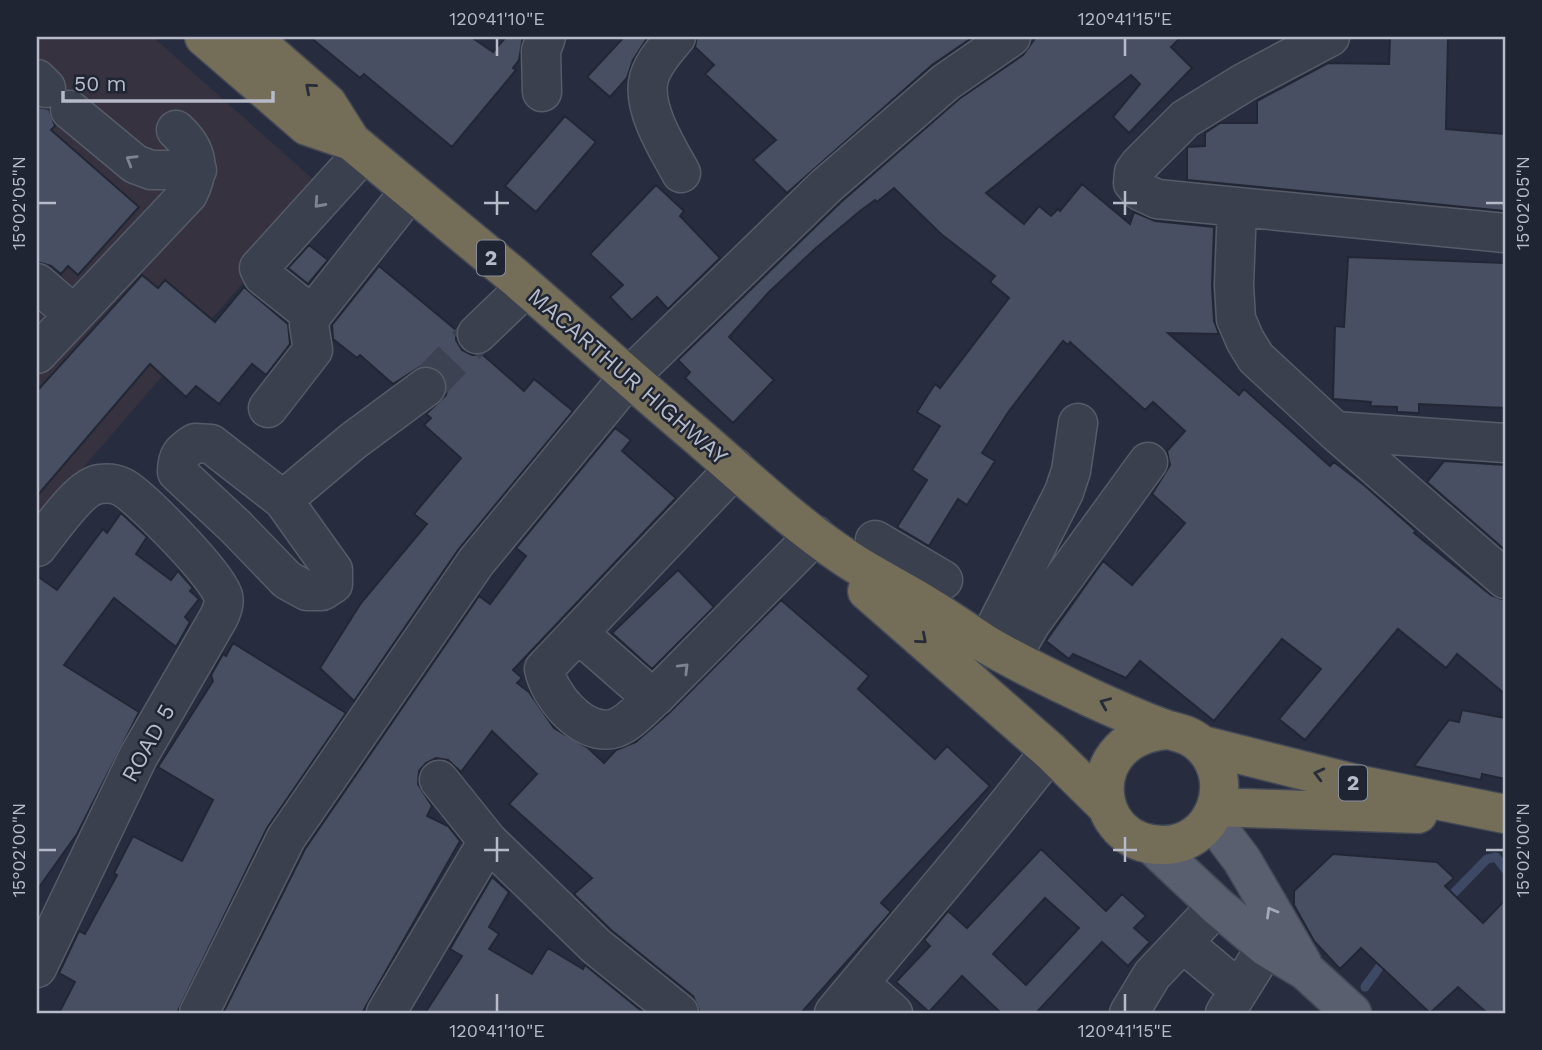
<svg xmlns="http://www.w3.org/2000/svg" width="1542" height="1050" viewBox="0 0 1542 1050" font-family="'Work Sans',sans-serif">
	<style>
		.medical { fill: #363240 }
		.lines { fill: none; stroke-linecap: round; stroke-linejoin: round }
		.stream { stroke: #3e4966; stroke-width: 9 }
		.building { fill: #484f62; stroke: #222735; stroke-width: 2; fill-rule: evenodd }
		.minor-tunnel { stroke: #3d4253; stroke-width: 38; stroke-dasharray: 38 19; stroke-linecap: butt }
		.minor-casing { stroke: #565b69; stroke-width: 41 }
		.major-casing { stroke: #444957; stroke-width: 41 }
		.highway-casing { stroke: #434856; stroke-width: 41 }
		.minor { stroke: #3b404e; stroke-width: 38 }
		.major { stroke: #595f6e; stroke-width: 38 }
		.highway { stroke: #746d58; stroke-width: 38 }
		.oneway { stroke: #282c38 }
		.oneway2 { stroke: #7f8492 }
		.oneway3 { stroke: #a4a9b7 }
		.ticks { fill: none; stroke: #b7bbc9; stroke-width: 2.5 }
		.labels { text-anchor: middle; stroke-width: 5; stroke-linejoin: round; paint-order: stroke }
		.shield { fill: #202534; stroke: #8a8e9c; stroke-width: 2 }
		.shield-label { font-size: 21px; font-weight: bold; fill: #b7bbc9 }
		.street-label { font-size: 23px; fill: #b7bbc9; stroke: #202534 }
		.neatline { fill: none; stroke: #b7bbc9; stroke-width: 2.5 }
		.ticks-label { font-size: 18px; text-anchor: middle; fill: #b7bbc9 }
	</style>
	<rect width="100%" height="100%" fill="#272d3e"/>
	<path class="medical" d="M37,37H153L324,189L37,521Z"/>
	<g class="lines">
		<path class="stream" d="M1447,900L1487,859L1496,857L1505,869
			M1365,987L1386,958"/>
	</g>
	<path class="building" d="M310,37H471L493,52L506,37H523L519,60L513,68L516,70L452,147L364,74L360,78Z
		M624,37H648L633,60L627,78L610,97L587,77Z
		M697,37H973L932,65L787,193L753,160L776,140L705,74L714,65L695,47Z
		M1036,37H1181L1171,47L1192,68L1129,133L1113,117L1140,84L1131,75L986,193L1024,224L1039,206L1051,216L1058,209L1060,211L1082,184L1130,224L1134,212L1155,221L1214,227L1212,286L1214,321L1219,334L1168,333L1239,395L1244,389L1330,466L1334,462L1364,485L1416,531L1414,533L1491,595L1505,600V694L1457,654L1446,668L1398,629L1305,740L1279,719L1321,669L1282,639L1214,721L1140,661L1126,678L1073,654L1069,659L1046,641L1103,561L1132,585L1185,523L1152,494L1170,465L1167,451L1185,431L1153,402L1145,410L1070,342L1068,345L1063,341L1009,411L982,453L995,461L967,505L958,499L929,546L897,527L927,480L912,470L940,426L917,412L935,384L940,388L1009,298L990,282L995,276L941,234L894,188L877,202L875,200L860,211L816,248L769,292L729,337L774,380L733,423L685,378L690,372L678,360L841,202L959,99L1023,55Z
		M1390,37L1448,38L1446,129L1505,134V211L1187,180V147L1205,146V133L1220,123H1257V101L1328,63L1389,64Z
		M37,107L49,109L55,126L51,130L139,207L78,275L68,266L61,274L51,266L37,262Z
		M565,116L596,142L536,212L505,186Z
		M656,185L684,211L680,216L720,258L668,309L657,297L632,320L610,297L623,285L590,254Z
		M309,245L328,260L308,284L288,268Z
		M1348,257L1505,263V408L1419,404V413L1397,412V407L1370,406L1371,402L1333,399L1335,326L1344,327Z
		M379,266L456,330V340L462,350L472,355H483L524,391L534,379L573,411L458,550L354,701L320,668L361,603L427,524L414,514L461,458L424,425L431,418L426,414L446,395L448,384L443,374L434,367L423,365L393,384L360,355L357,358L333,339L332,325Z
		M142,275L158,288L165,280L215,322L244,287L288,324L290,344L266,375L252,364L219,404L196,386L186,397L150,364L37,496V391Z
		M615,428L631,440L622,451L676,498L513,670L522,678L517,683L529,692L554,728L588,748L604,763L616,750L636,742L669,713L781,600L869,676L858,689L935,759L947,746L990,786L881,903L891,912L801,1013H700L693,996L611,930L574,894L592,878L509,804L537,774L492,731L461,772L448,760L436,758L426,763L419,771L418,784L432,806L427,816L448,826L460,841L362,1013H223L305,849L479,596L490,604L526,556L516,548Z
		M1444,461L1505,465V550L1427,482Z
		M121,513L147,537L136,554L171,580L178,571L193,588L190,591L199,599L185,617L190,622L176,647L114,598L64,665L139,712L77,834L37,890V576L57,590L103,529L107,533Z
		M678,570L714,607L652,669L612,633Z
		M233,643L346,713L267,828L177,1013H59L75,982L59,973L79,931L85,934L117,875L114,873L133,836L182,861L213,800L158,767L213,681L211,675L223,654L226,656Z
		M1462,710L1505,718V779L1482,774L1481,780L1414,766L1449,720L1459,722Z
		M1041,849L1106,911L1122,894L1146,916L1134,928L1150,942L1128,966L1102,942L1036,1013H1001L962,976L929,1012L896,982L930,946L924,940L948,911L967,928ZM1045,898L1079,928L1026,985L993,954Z
		M1333,854L1437,862L1454,878L1445,886L1483,923L1505,900V1013H1487L1458,987L1430,1013L1361,948L1340,969L1314,941L1294,905V891Z
		M492,877L509,892L489,927L499,934L489,949L532,974L548,948L583,969L585,965L644,1013H425L462,956L450,949Z"/>
	<g class="lines">
		<path class="minor-tunnel" d="M426,387L477,334"/>
		<defs>
			<path id="minor" d="M676,37C666,49 650,66 648,83C644,112 668,149 681,173
				M1330,37L1245,82L1185,119L1140,164L1134,172L1133,183L1140,191L1157,199L1505,233
				M37,79L46,88
				M542,92L541,51L546,37
				M70,110L135,164L151,170H197
				M1237,207L1234,285L1236,319L1245,340L1256,358L1335,431L1505,579
				M37,283L73,314
				M312,315L263,276L259,268L364,152
				M477,334L526,287
				M37,354L188,194C201,169 197,149 176,130
				M268,408L313,350L309,325L312,315L410,191
				M1335,431L1505,443
				M195,443L211,444L283,500L333,570V584L322,591H307L287,580L236,527L177,472C177,456 182,451 195,443Z
				M283,500L353,441L426,387
				M875,540L943,580
				M37,547C50,531 80,486 100,484C107,483 116,484 122,487C139,495 220,578 223,596C225,603 222,610 219,617L138,757L37,968
				M578,633L650,696L655,697L815,535
				M987,644L1064,492L1071,471L1078,423
				M1011,657L1031,623L1148,462
				M655,697C644,706 627,726 612,729C581,735 549,695 544,669L735,468
				M439,780L488,841
				M1183,943L1239,990
				M859,983L893,1013
				M199,1013L286,838L476,562L628,378L826,186L946,82L1011,37
				M386,1013L488,841L596,946L679,1013
				M834,1013C906,926 981,841 1050,751
				M1129,1013L1152,975L1217,906
				M1225,1013L1266,947"/>
			<path id="major" d="M1211,819L1242,860L1302,963
				M1151,844L1217,906L1266,947L1306,971L1352,1013"/>
			<path id="highway" d="M204,37L307,126L351,141
				M251,37L327,103L351,141C406,187 461,232 516,278C574,328 630,379 688,428C739,471 788,519 843,556C869,574 899,588 926,605C946,617 965,631 984,643C1017,663 1054,680 1089,697C1113,708 1140,720 1165,729C1179,733 1192,735 1202,746C1238,781 1214,846 1162,845C1089,845 1080,736 1168,730
				M867,591L1050,751L1107,807
				M1202,745L1361,785L1505,814
				M1217,807L1418,814"/>
		</defs>
		<use href="#minor" class="minor-casing"/>
		<use href="#major" class="major-casing"/>
		<use href="#highway" class="highway-casing"/>
		<use href="#minor" class="minor"/>
		<use href="#major" class="major"/>
		<use href="#highway" class="highway"/>
	</g>
	<defs><path id="oneway-chevron" d="M-2-3.5L2.5 0L-2 3.5" fill="none" stroke-width="1.6" stroke-linecap="round" stroke-linejoin="round" transform="scale(1.75)"/></defs>
	<g class="oneway">
		<use href="#oneway-chevron" transform="translate(310 88) rotate(-139)"/>
		<use href="#oneway-chevron" transform="translate(922 639) rotate(41)"/>
		<use href="#oneway-chevron" transform="translate(1105 703) rotate(-157)"/>
		<use href="#oneway-chevron" transform="translate(1319 774) rotate(-166)"/>
	</g>
	<g class="oneway2">
		<use href="#oneway-chevron" transform="translate(131 160) rotate(-149)"/>
		<use href="#oneway-chevron" transform="translate(319 203) rotate(132)"/>
		<use href="#oneway-chevron" transform="translate(684 668) rotate(-45)"/>
	</g>
	<use class="oneway3" href="#oneway-chevron" transform="translate(1271 912) rotate(-120)"/>
	<path class="ticks" d="M497,38V56M1125,38V56M497,191V215M1125,191V215M38,203H56M484,203H509M1113,203H1137M1486,203H1504M497,837V862M1125,837V862M38,850H56M484,850H509M1113,850H1137M1486,850H1504M497,994V1012M1125,994V1012"/>
	<g class="labels">
		<g class="shield">
			<rect x="477" y="240.5" width="28" height="35" rx="5"/>
			<rect x="1339" y="765.5" width="28" height="35" rx="5"/>
		</g>
		<g class="shield-label">
			<text x="491" y="265">2</text>
			<text x="1353" y="790">2</text>
		</g>
		<g class="street-label">
			<text transform="translate(628 376) rotate(41)" y="8">MACARTHUR HIGHWAY</text>
			<text transform="translate(148 743) rotate(-61)" y="8">ROAD 5</text>
		</g>
	</g>
	<rect width="1542" height="1050" fill="none" stroke="#202534" stroke-width="77"/>
	<path d="M63 91v10h210v-10" fill="none" stroke="#b7bbc9" stroke-width="3.5"/>
	<text x="74" y="91" font-size="21" fill="#b7bbc9" stroke="#202534" stroke-width="5" paint-order="stroke">50 m</text>
	<rect x="38" y="38" width="1466" height="974" class="neatline"/>
	<g class="ticks-label">
		<text x="497" y="25">120°41'10"E</text>
		<text x="1125" y="25">120°41'15"E</text>
		<text transform="translate(19 203) rotate(-90)" y="6">15°02'05"N</text>
		<text transform="translate(1523 203) rotate(-90)" y="6">15°02'05"N</text>
		<text transform="translate(19 850) rotate(-90)" y="6">15°02'00"N</text>
		<text transform="translate(1523 850) rotate(-90)" y="6">15°02'00"N</text>
		<text x="497" y="1037">120°41'10"E</text>
		<text x="1125" y="1037">120°41'15"E</text>
	</g>
</svg>
